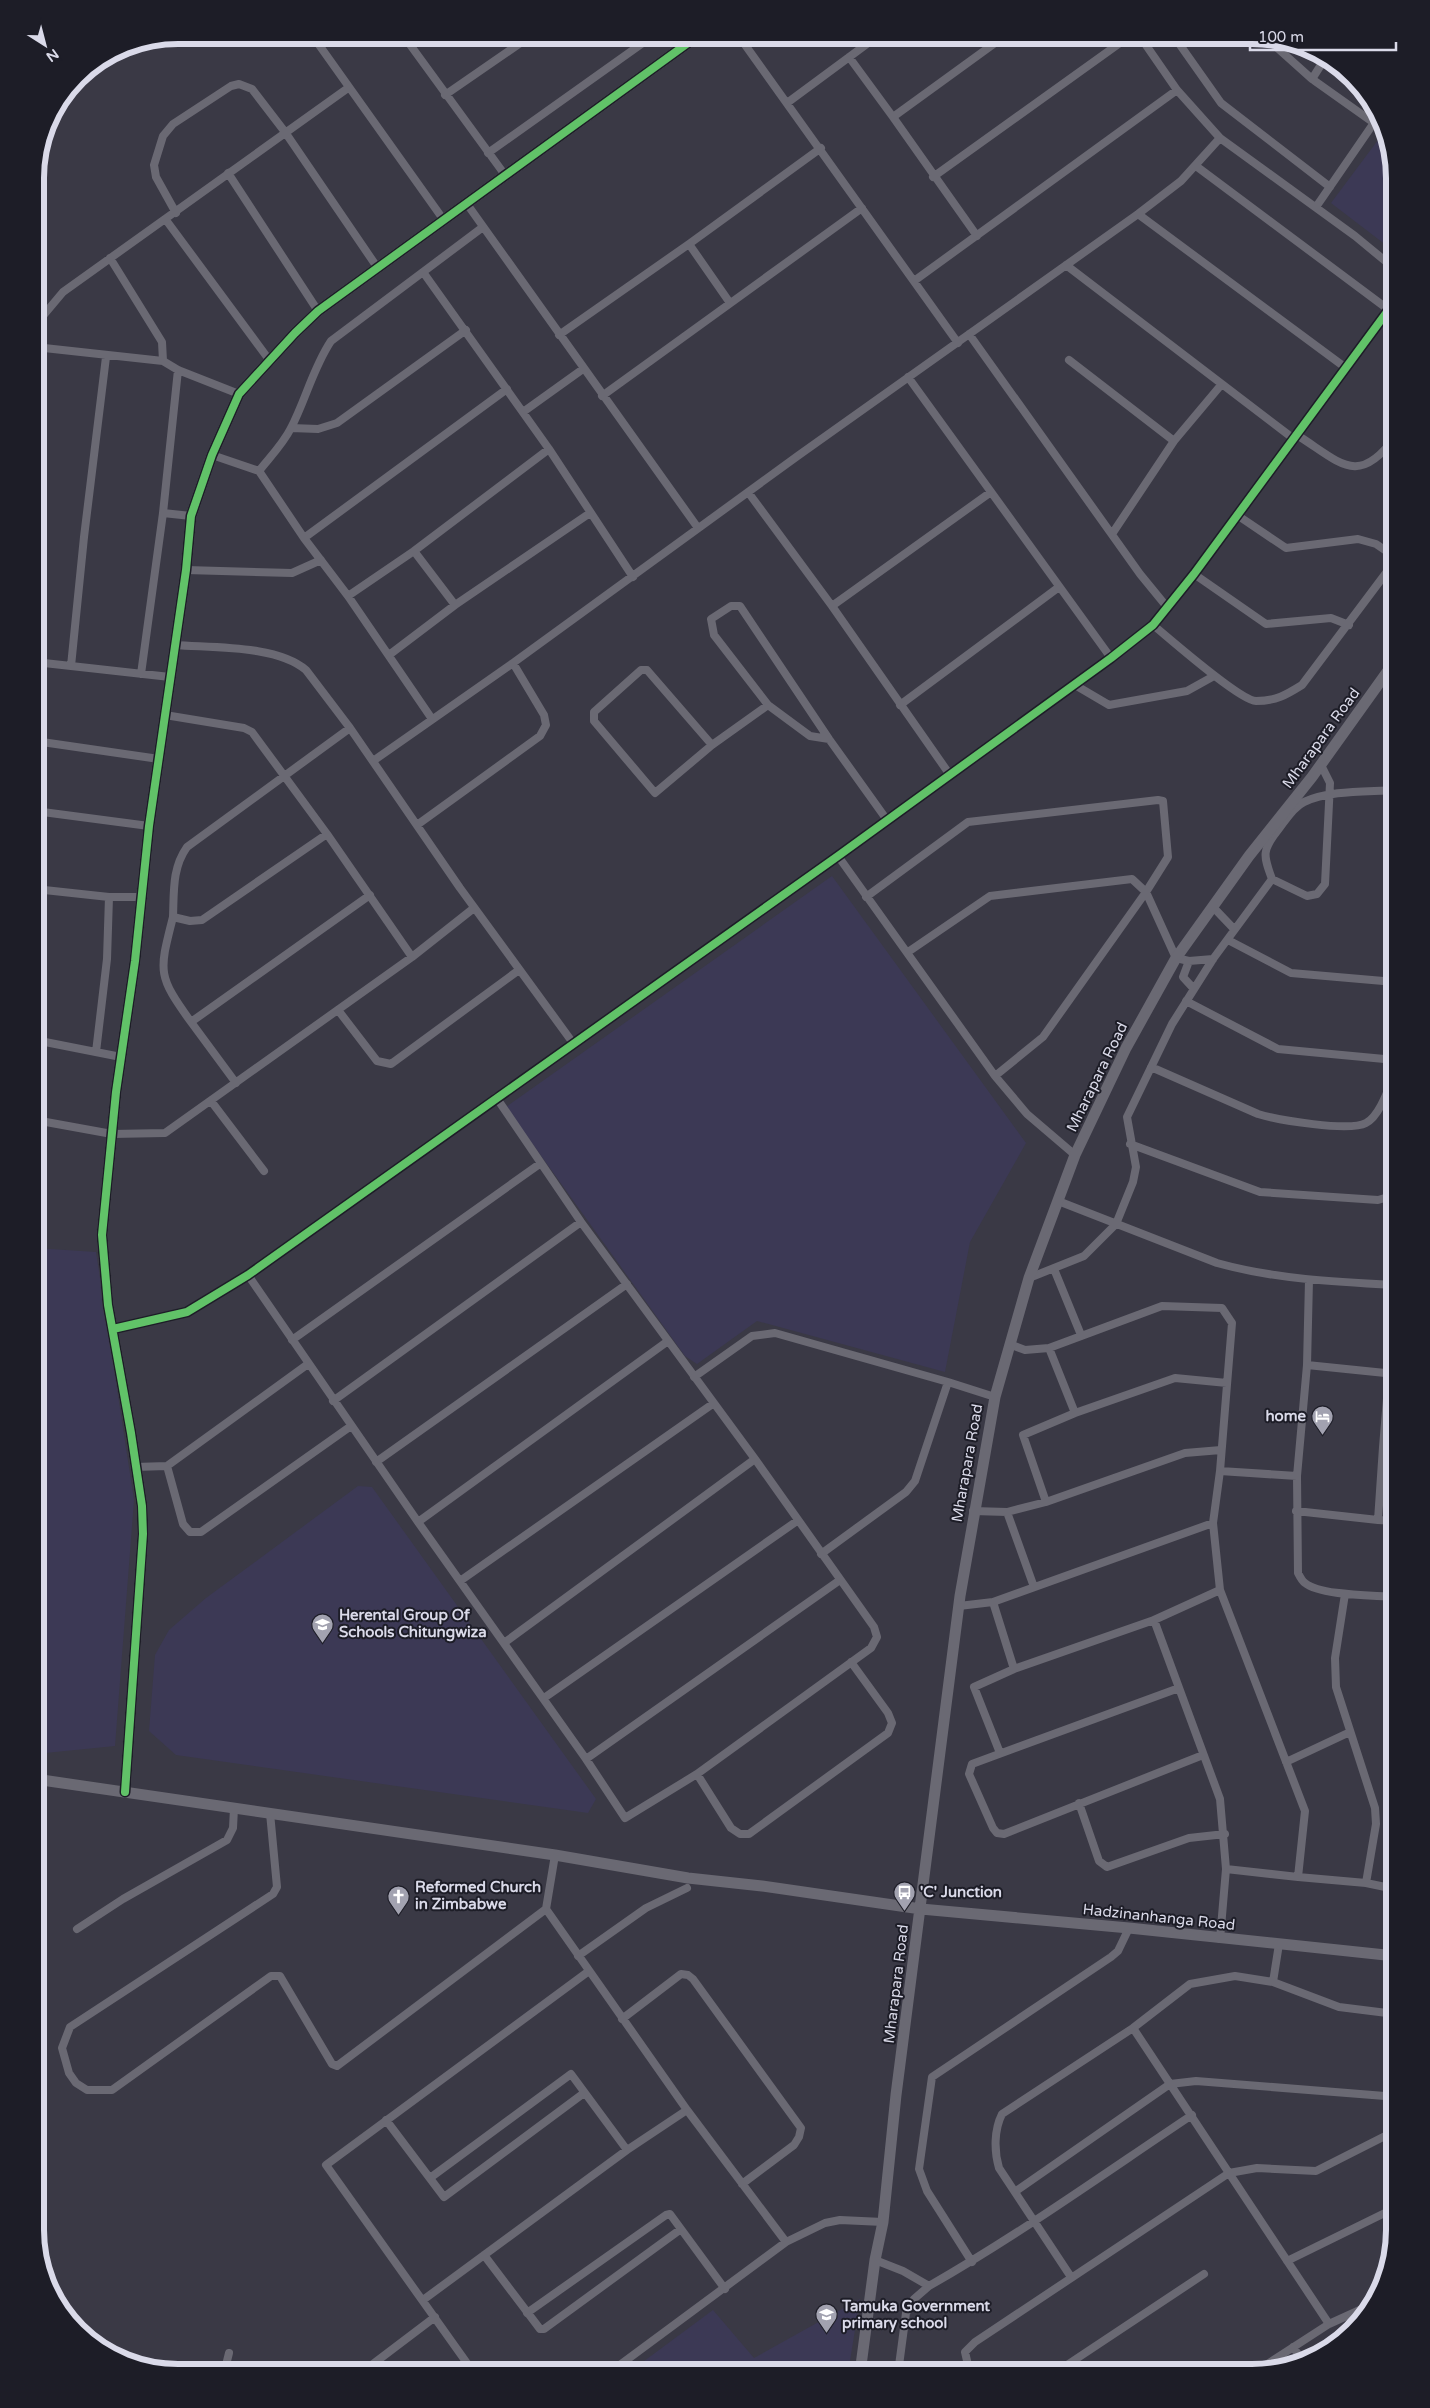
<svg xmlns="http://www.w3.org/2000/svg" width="1430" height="2408" viewBox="0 0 1430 2408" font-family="'Varela Round',sans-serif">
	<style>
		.built { fill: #3c3955 }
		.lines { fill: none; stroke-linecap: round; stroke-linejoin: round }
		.street { stroke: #6a6973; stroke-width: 8 }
		.secondary { stroke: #6a6973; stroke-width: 11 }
		.cycleway-casing { stroke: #1d1d27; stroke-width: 11 }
		.cycleway { stroke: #61c268; stroke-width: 8 }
		.labels { text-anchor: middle; stroke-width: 4; stroke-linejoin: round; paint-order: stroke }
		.street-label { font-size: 15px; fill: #dadae9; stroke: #1d1d27 }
		.poi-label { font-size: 15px; font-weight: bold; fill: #dadae9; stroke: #1d1d27; text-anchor: start }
		.rim { fill: none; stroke: #dadae9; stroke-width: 6 }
	</style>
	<rect width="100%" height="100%" fill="#3a3945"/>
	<path class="built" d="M1384,132L1395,178V252L1331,203Z
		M832,876L1026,1143L970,1242L945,1372L757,1321L697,1364L685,1356L506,1107Z
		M35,1248L96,1252L134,1500L115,1746L35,1754Z
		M358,1486L372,1487L596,1799L588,1813L176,1755L149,1731L155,1655L169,1630L206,1598Z
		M860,2299L848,2373H628L713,2310L754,2358Z"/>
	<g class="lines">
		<path class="street" d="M312,35L443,219
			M403,35L505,175
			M738,35L958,343
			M1139,35L1177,90L1220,138L1355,236L1395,269
			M1173,35L1221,103L1330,187
			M1264,36L1312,79
			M745,44L757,35
			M849,57L893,117
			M1326,57L1312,79L1374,123
			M445,95L532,35
			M787,103L879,35
			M488,153L654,35
			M1196,166L1389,310
			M228,173L318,311
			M933,177L1131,35
			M467,204L698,528
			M1316,207L1380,114
			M176,213L156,177L154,165L163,136L173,124L231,86L239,84L252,89L285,132L377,267
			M1138,214L1346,368
			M166,220L270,361
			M977,236L893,117L1006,35
			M689,244L730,303
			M110,258L162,342L163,361
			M1066,265L1294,439
			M423,272L549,449L633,577
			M914,281L1177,90
			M969,334L1140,574L1167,607
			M559,335L689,244L821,148
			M35,341L42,317L63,292L348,88
			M35,347L163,361L178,370L239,394
			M1069,360L1174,441
			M178,370L163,513L191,516
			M908,377L1111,658
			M602,396L862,208
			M523,412L583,369
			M291,428L318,429L337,423L466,330
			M1297,435C1340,462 1358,488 1395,437
			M212,455L259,471L304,538L348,596L432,719
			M259,471C270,457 283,444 291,428C306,399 313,368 331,341L483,227
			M748,492L832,606L950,775
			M1237,515L1286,548L1358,539L1376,544L1395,557
			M1112,534L1174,441L1221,385
			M304,538L507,389
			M414,551L455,605
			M186,570L292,573L321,560
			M1194,574L1266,624L1331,618L1349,625
			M348,596L414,551L549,449
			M832,606L991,492
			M1153,625C1169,638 1239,700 1256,701C1276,701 1286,695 1302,685L1395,561
			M175,645C213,648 277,645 306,670L350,728L460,888L573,1043
			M389,655L455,605L590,513
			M35,662L170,677
			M71,666L84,537L106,357
			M141,674L163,513
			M1075,685L1109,705L1187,691L1214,676
			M900,705L1059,587
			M165,715L244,728L252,732L327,834L412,957
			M829,739L740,606H731L711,619L714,635L768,705L810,736L829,739L887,820
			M35,741L159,759
			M712,745L647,670H641L594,712V721L655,793L712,745L768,705
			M373,761L513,663L799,455L1138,214L1181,181L1220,138
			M35,811L149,826
			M417,825L540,736L546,725L544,715L513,663
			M327,834L202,920L190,921L173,917C174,892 172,868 187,847L350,728
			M838,856L995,1076L1027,1114L1075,1155
			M1272,879L1307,896L1317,894L1325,884L1330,783L1321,765
			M35,889L109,897H142
			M866,897L968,822L1158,800L1163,801L1168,857L1146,892L1043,1037L995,1076
			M1213,907L1234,929
			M173,917C159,972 157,975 191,1022
			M35,936L40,890
			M1228,940L1291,973L1395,982
			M908,952L990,896L1132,879L1146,892L1176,958L1189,961L1213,959
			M1189,961L1183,977L1194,989
			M1388,982L1395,889
			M1186,1001L1278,1049L1395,1060
			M338,1010L377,1061L391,1064L519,970
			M35,1040L121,1057
			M96,1052L107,959L109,897
			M1151,1067L1258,1114C1278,1120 1349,1132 1366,1123C1380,1116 1389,1087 1395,1073
			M236,1083L191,1022L370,895
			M211,1101L264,1171
			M35,1120L112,1134L165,1133L412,957L474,908
			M1130,1144L1260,1192L1378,1200L1395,1195
			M35,1198L42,1199
			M1058,1201L1217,1263C1275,1279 1335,1282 1395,1285
			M1054,1269L1081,1335
			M248,1275L418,1522L586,1759L625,1818L697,1774L871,1648L877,1637L874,1627L755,1459L581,1222L496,1097
			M1029,1278L1084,1256L1116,1224L1133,1182L1136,1167L1127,1117L1172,1024L1213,959L1272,879C1263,855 1262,850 1278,830C1285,821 1293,807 1304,802C1330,790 1366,792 1395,790
			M1309,1280L1307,1365L1297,1476L1298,1573C1300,1577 1302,1581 1305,1583C1321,1596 1374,1595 1395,1597
			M113,1329L187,1312L248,1275L838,856L1111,658L1153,625L1194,574L1395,301
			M292,1340L541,1163
			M1049,1348L1075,1413
			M1307,1365L1395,1374
			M694,1377L752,1336L775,1333L948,1382L995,1397
			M333,1401L581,1222
			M1383,1447L1389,1374
			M376,1462L627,1284
			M167,1466L183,1524L190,1532H201L351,1426
			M135,1467L167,1466L308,1364
			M1220,1471L1297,1476
			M1046,1502L1023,1435L1075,1413L1175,1378L1227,1383
			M973,1511L1007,1512L1046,1502L1185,1453L1221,1450
			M1296,1511L1378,1520L1383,1447L1395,1448
			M1007,1512L1034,1587
			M1378,1520L1395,1521
			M418,1522L668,1341
			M821,1554L906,1492L915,1481L948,1382
			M460,1581L714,1403
			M1345,1594L1335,1658L1336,1687L1375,1808L1376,1824L1366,1883
			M993,1602L1014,1669
			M959,1606L993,1602L1213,1523
			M1154,1620L1220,1590
			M504,1643L755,1459
			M1179,1688L972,1764L969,1774L993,1828L997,1833L1004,1834L1203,1755
			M544,1698L797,1521
			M1000,1753L974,1687L1014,1669L1154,1620L1220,1799L1226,1869L1298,1877L1305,1811L1220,1590L1213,1523L1220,1471L1232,1323L1222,1308L1162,1306L1049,1348L1025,1350L1009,1344
			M586,1759L840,1580
			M1286,1762L1350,1732
			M697,1774L731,1828L740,1834H749L888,1733L892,1723L888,1713L851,1662
			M1079,1803L1099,1861L1107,1867L1189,1838L1225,1834
			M270,1813L277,1887L273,1894L70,2027L62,2048L69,2073L76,2083L87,2090H112L271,1976H280L332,2064L337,2066L546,1909L687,2110L786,2242
			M1298,1877L1366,1883L1395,1889
			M546,1909L555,1855
			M77,1929L123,1899L227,1840L233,1828L234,1808
			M1220,1939L1226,1869
			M578,1956L646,1908L687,1888
			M1390,1956L1395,1922
			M1273,1982L1339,2007L1395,2014
			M622,2019L681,1974L688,1975L693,1979L801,2128L799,2137L794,2145L742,2184
			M1133,2028L1329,2324
			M386,2120L444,2197L584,2093
			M430,2178L571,2074L627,2150
			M1016,2191L1170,2084L1196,2081L1385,2096L1395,2102
			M484,2255L540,2329H544L681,2229
			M875,2260L903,2271L929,2286C1020,2234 1105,2173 1192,2115
			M1287,2261L1395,2208
			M972,2262L927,2191L919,2169L932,2077L1111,1957L1118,1951L1129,1928
			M1071,2277L999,2168C994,2151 994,2130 1002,2114L1133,2028L1190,1984L1235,1976L1273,1982L1279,1944
			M423,2300L627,2150L687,2110
			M527,2313L666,2215L670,2214L725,2289
			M1293,2347L1303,2361
			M369,2367L435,2317
			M1255,2372L1329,2324L1373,2304
			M224,2373L229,2353
			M474,2373L326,2165L589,1971
			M609,2373L786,2242L825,2223L840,2220L883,2222
			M898,2373L906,2313L914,2299L929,2286
			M973,2373L968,2365L965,2352L975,2342L1229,2173L1257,2168L1316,2171L1395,2131
			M1055,2373L1204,2274"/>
		<path class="secondary" d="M35,1779L555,1855L688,1878L762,1886L921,1909L1129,1928L1395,1956
			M125,1792L143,1534L142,1506L131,1433L108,1305L102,1235L116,1092L135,961L149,826L186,570L191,516L212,455L239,394L295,333L318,311L699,35
			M860,2373L875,2260L883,2222L896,2095L960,1596L995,1397L1029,1278L1075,1155L1126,1048L1176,958L1249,856L1312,777L1395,661"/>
		<defs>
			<path id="cycleway" d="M113,1329L187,1312L248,1275L838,856L1111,658L1153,625L1194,574L1395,301
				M125,1792L143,1534L142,1506L131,1433L108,1305L102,1235L116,1092L135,961L149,826L186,570L191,516L212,455L239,394L295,333L318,311L699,35"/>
		</defs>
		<use href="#cycleway" class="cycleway-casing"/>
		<use href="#cycleway" class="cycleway"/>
	</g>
	<defs>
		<symbol id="hotel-pin" viewBox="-11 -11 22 30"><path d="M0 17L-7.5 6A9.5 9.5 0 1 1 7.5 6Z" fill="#a2a2b0" stroke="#1d1d27"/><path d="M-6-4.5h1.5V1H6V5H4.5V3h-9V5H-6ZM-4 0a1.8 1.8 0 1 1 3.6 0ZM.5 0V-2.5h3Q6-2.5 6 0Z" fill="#fff"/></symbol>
		<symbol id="school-pin" viewBox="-11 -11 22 30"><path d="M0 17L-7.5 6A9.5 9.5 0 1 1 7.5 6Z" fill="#a2a2b0" stroke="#1d1d27"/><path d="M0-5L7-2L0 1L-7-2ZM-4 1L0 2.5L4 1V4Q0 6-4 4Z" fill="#fff"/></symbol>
		<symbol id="bus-pin" viewBox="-11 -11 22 30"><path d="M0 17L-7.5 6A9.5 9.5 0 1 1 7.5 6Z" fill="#a2a2b0" stroke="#1d1d27"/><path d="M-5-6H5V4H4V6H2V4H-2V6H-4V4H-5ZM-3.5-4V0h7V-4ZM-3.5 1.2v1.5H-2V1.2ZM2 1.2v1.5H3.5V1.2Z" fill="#fff"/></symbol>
		<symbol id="church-pin" viewBox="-11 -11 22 30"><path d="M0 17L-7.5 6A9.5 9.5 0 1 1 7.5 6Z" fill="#a2a2b0" stroke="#1d1d27"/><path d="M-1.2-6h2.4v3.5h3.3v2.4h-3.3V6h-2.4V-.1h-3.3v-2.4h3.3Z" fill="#fff"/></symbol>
	</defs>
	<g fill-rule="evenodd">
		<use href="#hotel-pin" x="1310" y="1404" width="25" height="34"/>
		<use href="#school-pin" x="310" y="1612" width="25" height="34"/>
		<use href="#bus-pin" x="892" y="1880" width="25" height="34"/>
		<use href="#church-pin" x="386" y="1884" width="25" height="34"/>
		<use href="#school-pin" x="814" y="2302" width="25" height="34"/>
	</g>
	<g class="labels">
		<g class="street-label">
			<text transform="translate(1321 738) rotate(-54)" y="5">Mharapara Road</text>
			<text transform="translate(1097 1077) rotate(-64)" y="5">Mharapara Road</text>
			<text transform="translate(967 1463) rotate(-80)" y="5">Mharapara Road</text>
			<text transform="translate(1159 1917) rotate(6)" y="5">Hadzinanhanga Road</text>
			<text transform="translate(896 1984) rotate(-83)" y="5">Mharapara Road</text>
		</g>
		<g class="poi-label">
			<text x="1306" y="1421" text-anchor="end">home</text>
			<text x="339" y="1620">Herental Group Of<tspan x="339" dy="17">Schools Chitungwiza</tspan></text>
			<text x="415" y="1892">Reformed Church<tspan x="415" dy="17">in Zimbabwe</tspan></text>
			<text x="920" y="1897">'C' Junction</text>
			<text x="842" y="2311">Tamuka Government<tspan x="842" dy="17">primary school</tspan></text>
		</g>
	</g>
	<path d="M0 0H1430V2408H0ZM178 44H1252A134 134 0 0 1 1386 178V2230A134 134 0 0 1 1252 2364H178A134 134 0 0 1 44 2230V178A134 134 0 0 1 178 44Z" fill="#1d1d27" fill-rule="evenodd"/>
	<path class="rim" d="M178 44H1252A134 134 0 0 1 1386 178V2230A134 134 0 0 1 1252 2364H178A134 134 0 0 1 44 2230V178A134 134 0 0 1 178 44Z"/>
	<g transform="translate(45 45) rotate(144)" stroke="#1d1d27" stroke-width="4" paint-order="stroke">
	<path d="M0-4L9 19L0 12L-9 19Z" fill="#dadae9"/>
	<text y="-8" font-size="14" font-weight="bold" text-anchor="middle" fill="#dadae9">N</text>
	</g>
	<path d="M1250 42v8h146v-8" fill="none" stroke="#dadae9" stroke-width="2.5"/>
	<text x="1258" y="42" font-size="15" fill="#dadae9" stroke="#1d1d27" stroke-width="4" paint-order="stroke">100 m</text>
</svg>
